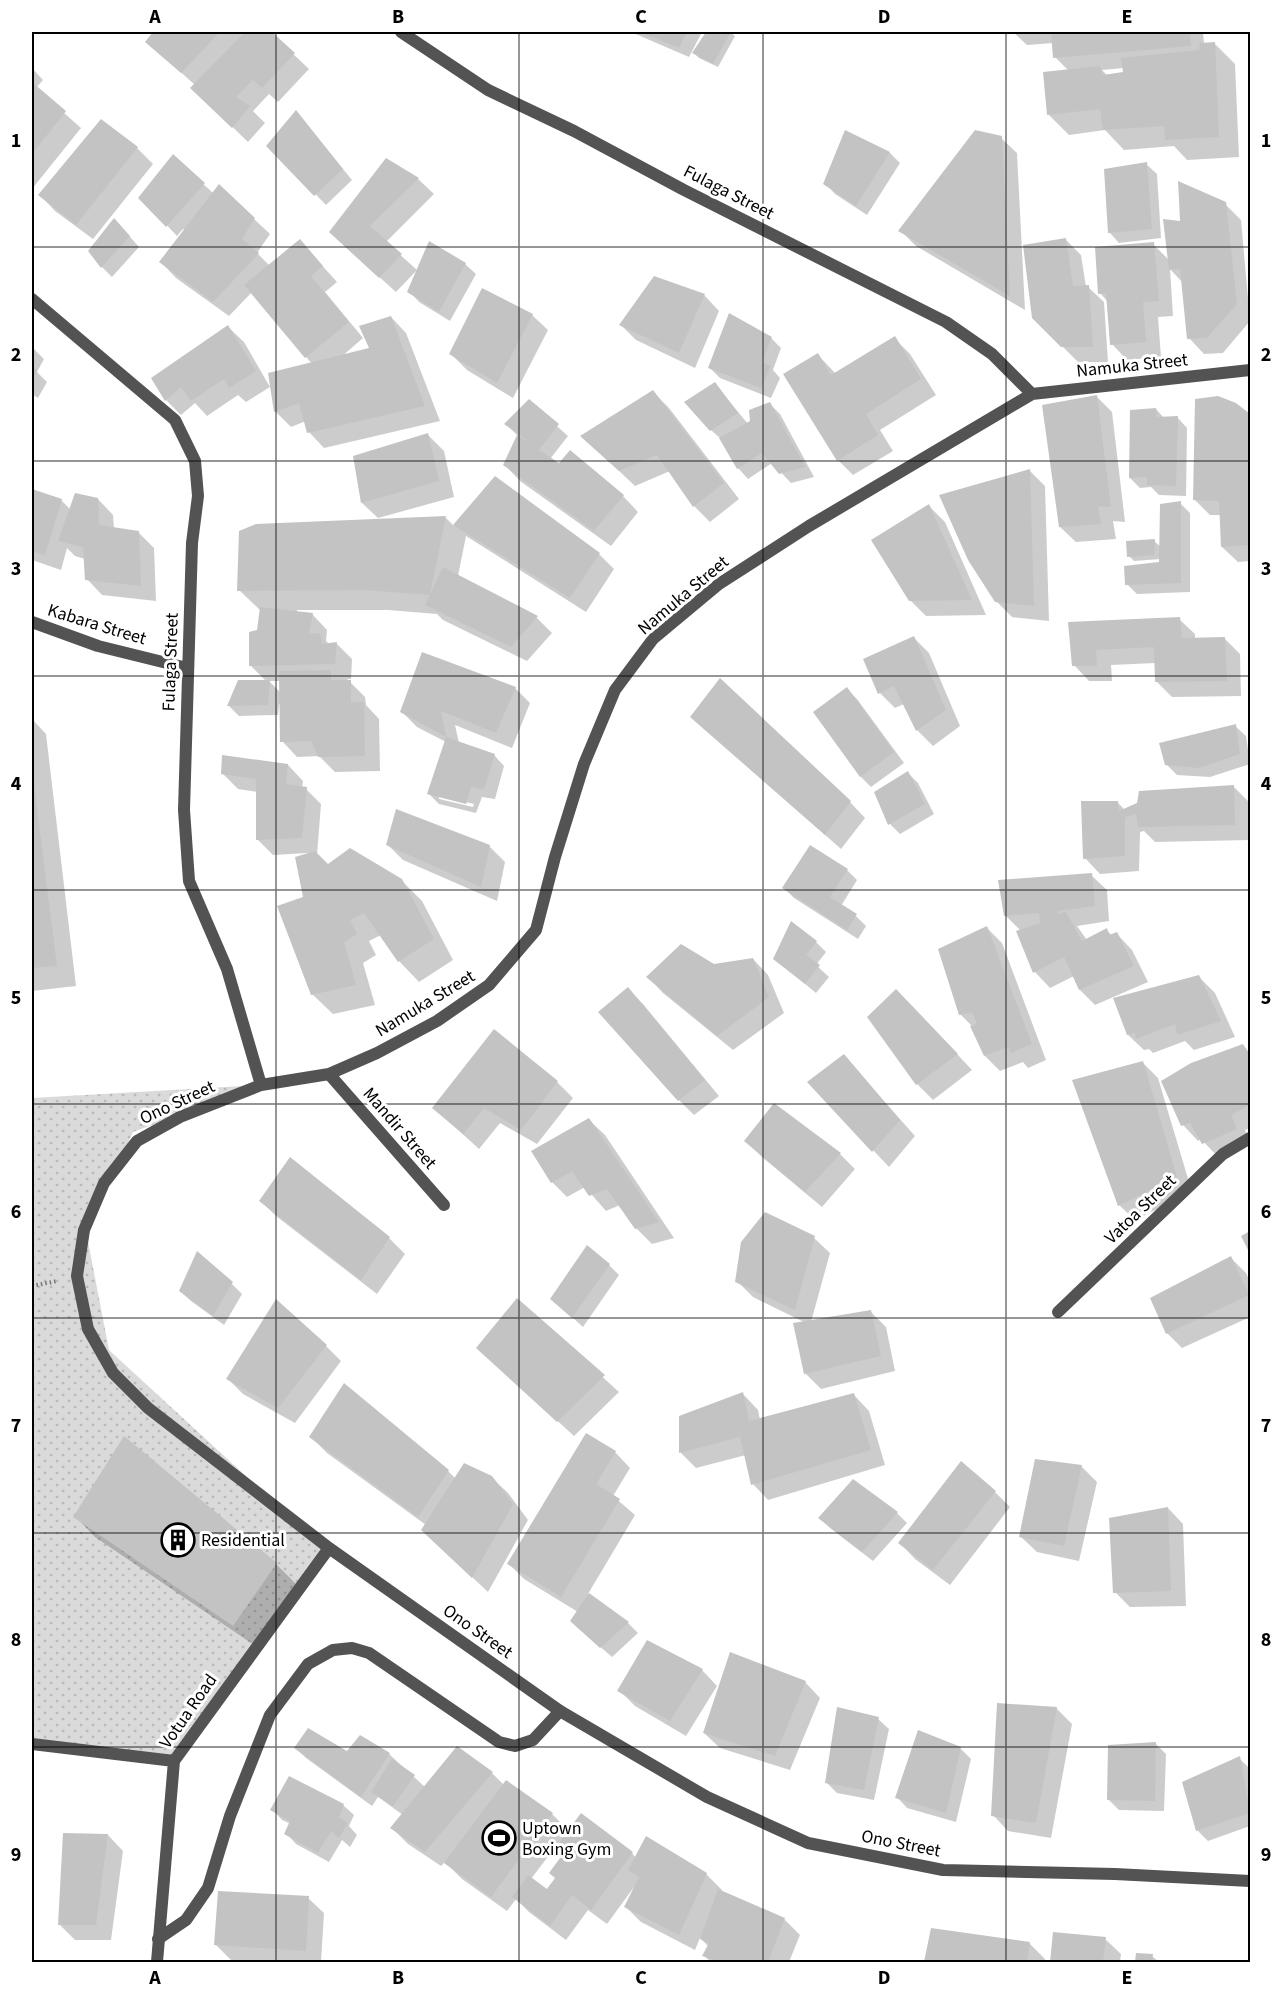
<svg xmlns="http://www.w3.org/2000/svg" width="1282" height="1994" viewBox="0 0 1282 1994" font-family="'Source Sans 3',sans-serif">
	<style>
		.park { fill: url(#park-dots) }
		.shadow { fill: #0003; fill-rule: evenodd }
		.building { fill: #c3c3c3 }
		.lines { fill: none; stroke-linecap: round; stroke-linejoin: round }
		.path { stroke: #757575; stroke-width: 4; stroke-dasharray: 1.5 3; stroke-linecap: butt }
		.lane { stroke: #535353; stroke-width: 12 }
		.street { stroke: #535353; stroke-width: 12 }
		.grid { fill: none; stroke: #000; stroke-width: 1.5; stroke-opacity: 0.55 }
		.labels { text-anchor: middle; stroke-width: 6; stroke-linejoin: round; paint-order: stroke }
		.street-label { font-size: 18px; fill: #000; stroke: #fff }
		.poi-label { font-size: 18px; fill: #000; stroke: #fff; text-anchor: start }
		.neatline { fill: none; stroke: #000; stroke-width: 2 }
		.grid-label { font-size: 20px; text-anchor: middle; font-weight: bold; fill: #000 }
	</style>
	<defs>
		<pattern id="park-dots" width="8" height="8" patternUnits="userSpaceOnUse" patternTransform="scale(1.5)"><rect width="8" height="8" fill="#dadada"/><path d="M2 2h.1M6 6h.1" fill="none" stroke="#b9b9b9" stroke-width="1.8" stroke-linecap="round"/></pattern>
	</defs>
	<rect width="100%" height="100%" fill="#fff"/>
	<path class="park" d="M261,1085L133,1132L86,1231L109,1350L332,1555L173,1756L32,1742V1098Z"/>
	<path class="shadow" d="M155,32H270L309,69L278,102L269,94L253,111L265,123L248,142L208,103L195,85L147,42Z
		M631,32H702L689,57Z
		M708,32H730L735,36L718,67L699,58L694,53Z
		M1013,32H1203L1204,44H1215L1235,64L1239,157L1187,160L1174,146L1124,150L1105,130L1069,135L1048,114L1069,71L1055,57L1054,43L1027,45ZM1124,68V73L1108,76L1102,70Z
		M32,68L43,80L36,88L81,128L32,189Z
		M296,112L352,180L326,205L268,146Z
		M101,122L137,148L153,164L93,239L55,211L40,195Z
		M846,132L890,153L900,163L867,215L835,194L825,183Z
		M1001,138L1017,153L1025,310L916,246L900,230Z
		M173,156L213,193L254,219L270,234L257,253L270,266L300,241L337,282L325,292L363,338L341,357L372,349L391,317L406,333L440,421L324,448L309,432L306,421L291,427L275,411L312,364L252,292L229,316L176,278L161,262L185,230L183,229L177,236L140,197Z
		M386,160L418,179L434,194L386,242L417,270L396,292L346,247Z
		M1146,164L1157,174L1161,238L1119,243L1109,232Z
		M1225,204L1241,220L1250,321L1223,353L1204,354L1189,338L1182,282L1170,269L1173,316L1158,317L1161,357L1127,360L1112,344L1108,302L1100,293L1153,244L1169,260L1181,222Z
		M124,230L139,247L112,277L102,267L90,251Z
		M1066,240L1081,255L1086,287H1088L1104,302L1108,362H1078L1033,317Z
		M465,264L476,274L450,321L419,302L409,291Z
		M704,295L719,311L695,368L636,340L621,325Z
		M532,315L548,330L513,398L467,370L451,354Z
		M228,327L244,342L270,387L246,402L238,395L207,416L195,403L181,415L166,400Z
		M771,338L781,348L773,370L780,378L771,398L720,378L710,368Z
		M894,338L910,354L936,395L880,430L893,451L853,475L838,460L818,355L836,374Z
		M32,347L44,359L37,372L47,382L38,398L32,394Z
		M715,384L748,424L770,404L780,414L814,477L791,483L772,463L748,479L738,468L721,439L711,430Z
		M653,392L669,408L739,499L710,522L694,506L670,471L635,486L582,436Z
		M1096,396L1112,412L1125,522L1113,521L1116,539L1076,542L1060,527Z
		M529,401L568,436L550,459L623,496L638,512L611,546L520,481L505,465L518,436L506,424Z
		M1156,409L1164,418L1177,417L1187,428L1186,496L1159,495L1151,487L1140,488L1130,478Z
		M1248,413L1250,416V561L1238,562L1222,547L1221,515H1210L1194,499Z
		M428,435L444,451L454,497L378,518L362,503L354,457Z
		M1030,471L1045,486L1049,621L1012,617L996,601Z
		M496,478L599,554L614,569L586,612L466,536L458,576L537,618L552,633L527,661L443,620L437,614L388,610H297V613L312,614L327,630L326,641L329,644H337L352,659L351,679H347L365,697L366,705L379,719L380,771L335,772L319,756L297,757L282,741L281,704H279L278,715L239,716L229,706L239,682L266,681L251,666L261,611L239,590L446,518L454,526ZM269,681H281V693Z
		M32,491L61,500L71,510L98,499L113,515L114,529L138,532L154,548L156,601L102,595L87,579L85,559L75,556L67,548L61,570L32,560Z
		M1180,503L1190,513V592L1137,594L1127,584L1161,563V559L1134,561L1129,556L1154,541L1161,547Z
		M929,506L945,522L986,615L926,616L910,600Z
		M1179,619L1195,634V640L1225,639L1240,654L1241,696L1172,697L1156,681V663L1111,665L1112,681H1089L1074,665L1070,623Z
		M913,637L929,653L960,726L933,746L917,730L904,704L895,708L880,693Z
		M515,688L530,703L512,748L455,725L459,743L494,755L504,766L495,799L482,797L476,813L439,804L429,794L446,742L417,727L401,711ZM439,796L474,804L473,807L439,799Z
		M847,689L857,699L904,763L871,787L861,777L815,713Z
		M692,717L850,802L865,818L841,849Z
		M32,719L46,734L76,986L32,991Z
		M1235,726L1246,736L1250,764L1210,777L1177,775L1166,764Z
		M288,765L303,781L302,788L306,789L321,804L317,855L328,866L401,880L422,901L453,960L419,982L399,961L381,935L369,941L376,955L363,963L375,1005L333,1014L312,994L305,898L308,853L273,855L258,840V792L238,789L222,773Z
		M908,773L918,783L934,814L900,834L890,824Z
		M1234,787L1249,802L1250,840L1155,842L1144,831L1140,832L1139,871L1100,874L1085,858L1117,802L1125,810Z
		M388,845L489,846L505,862L497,901L403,860Z
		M847,870L857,880L841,906L856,916L866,926L858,939L794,898L784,888Z
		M1091,875L1107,890L1109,921L1077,926L1087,940L1107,930L1112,936L1117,934L1132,950L1148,982L1095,1005L1080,990L1074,976L1050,988L1035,972L1018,932L1021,931L1005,915Z
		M987,928L1002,943L1046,1060L1028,1068L1023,1062L1000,1071L985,1056L973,1027L960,1014Z
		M816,942L826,952L816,965L829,977L816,993L775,959Z
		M753,959L768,975L784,1013L733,1050L663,993L648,977Z
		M1199,977L1215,993L1235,1037L1194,1050L1185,1041L1153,1053L1149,1049L1144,1050L1128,1035Z
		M628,989L643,1004L719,1096L694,1115L679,1100Z
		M912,1006L972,1070L933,1100L917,1084L869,1017Z
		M494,1031L557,1082L573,1098L537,1144L500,1123L479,1149L434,1108Z
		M1243,1046L1250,1053V1128L1245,1130L1250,1145L1219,1158L1201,1139L1198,1141L1183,1125Z
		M844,1056L915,1136L889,1167L809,1082Z
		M1142,1062L1158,1078L1192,1192L1135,1220L1119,1205Z
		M589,1120L605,1135L674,1238L652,1244L636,1228L620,1205L606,1211L585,1187L567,1197L552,1182Z
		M746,1141L840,1154L855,1169L822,1207L762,1157Z
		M261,1201L389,1238L405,1254L377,1294L276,1216Z
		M814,1238L830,1253L811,1322L870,1311L886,1327L895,1371L821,1389L805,1373L806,1323L753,1297L737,1281Z
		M1231,1258L1246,1273L1250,1282V1317L1182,1348L1167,1333Z
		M609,1265L619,1275L583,1327L563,1309Z
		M232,1284L242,1294L224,1325L191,1301L180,1291Z
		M518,1300L619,1392L574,1436L478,1348Z
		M326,1346L341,1361L295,1423L243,1394L228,1379Z
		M743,1394L758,1410L760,1420L854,1395L869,1411L885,1465L768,1500L753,1484L746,1455L696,1468L681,1453L680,1417Z
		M311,1437L448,1471L456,1479L491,1477L508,1493L528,1520L488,1592L439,1546L426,1525L327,1453Z
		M615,1452L630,1468L613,1496L635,1515L588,1594L628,1623L638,1633L612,1657L582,1631L578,1612L524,1579L509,1564Z
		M1081,1466L1097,1482L1079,1561L1037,1552L1021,1537Z
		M995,1492L1010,1507L950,1585L915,1559L900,1543Z
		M1168,1508L1183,1524L1186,1606L1130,1607L1115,1592Z
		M897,1513L907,1523L873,1561L830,1528L820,1518Z
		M75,1516L276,1564L296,1584L254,1645L95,1537Z
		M702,1670L717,1686L686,1736L635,1706L619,1690Z
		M805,1682L820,1698L790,1770L720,1748L704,1733Z
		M1056,1708L1072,1724L1051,1838L1008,1831L993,1815Z
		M878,1719L889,1729L874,1800L837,1793L826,1782Z
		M1156,1744L1166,1754L1164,1811L1119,1810L1109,1800Z
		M296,1748L348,1753L389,1754L425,1787L492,1773L504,1785L506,1782L552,1814L569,1831L632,1853L636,1858L706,1874L722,1890L721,1892L784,1919L800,1935L789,1962H711L704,1956L708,1946L700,1938L695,1950L641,1922L626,1907L635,1888L634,1887L607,1924L588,1910L566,1940L529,1912L516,1899L507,1911L462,1879L445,1862L441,1866L408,1844L392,1828L403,1815L378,1797L372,1806L306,1758ZM559,1842L567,1850L556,1879L547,1891L531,1879Z
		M961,1749L971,1759L956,1822L907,1808L897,1797Z
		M1239,1758L1249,1768L1250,1774V1826L1208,1841L1197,1830Z
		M343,1805L354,1815L349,1826L357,1835L350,1847L342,1840L329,1862L296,1844L286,1833L291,1824L282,1820L272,1809Z
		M108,1835L123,1851L111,1940H75L59,1924Z
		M308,1898L324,1913L321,1962L231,1960L215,1944Z
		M932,1929L1029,1943L1045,1959L1044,1962H926Z
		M1054,1934L1105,1939L1121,1954L1120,1962H1051Z
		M1137,1954L1152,1956L1159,1962H1137Z"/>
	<path class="building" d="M153,32H220L181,73L145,42Z
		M245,32H272L295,53L262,88L253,80L236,97L250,106L232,128L190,88Z
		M640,32H687L679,48Z
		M706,32H731L713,64L692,53Z
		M1051,32H1190L1191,46L1053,58Z
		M1215,42L1219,137L1165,140L1164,126L1103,130L1100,109L1047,115L1043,72L1100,66L1103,75L1123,72L1121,58L1199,50L1200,43Z
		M32,82L66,111L32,154Z
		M296,110L343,169L314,196L266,146Z
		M101,119L138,147L76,225L38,195Z
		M845,130L890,152L856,206L823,184Z
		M975,130L1002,136L1010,296L898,231Z
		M173,154L205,183L166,227L138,198Z
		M386,158L419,178L370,226L402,254L379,278L329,232Z
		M1147,162L1152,229L1108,233L1104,169Z
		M1178,181L1226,202L1237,304L1207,338L1187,339L1180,269L1169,270L1163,219L1180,221Z
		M219,184L255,218L242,239L259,253L213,302L159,262Z
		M114,218L130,236L101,268L88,251Z
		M1066,238L1073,286L1089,285L1093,347H1061L1032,318L1023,245Z
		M300,239L323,266L311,276L349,322L305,358L244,285Z
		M429,241L466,263L439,312L407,292Z
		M1154,242L1159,301L1143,302L1146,342L1110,345L1106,293L1098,294L1095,247Z
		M654,276L705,294L679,353L619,325Z
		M482,288L533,314L497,383L449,354Z
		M729,313L772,337L762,362L771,366L761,388L708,368Z
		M391,316L425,406L307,433L299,403L274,412L268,373L369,348L359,326Z
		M228,325L256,371L229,388L224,379L191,401L181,387L165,401L151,378Z
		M895,336L921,379L866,414L878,435L837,461L783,374L818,353L831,375Z
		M32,364L37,371L32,382Z
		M715,382L738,413L710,431L684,402Z
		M653,390L724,483L693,507L657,455L619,471L580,436Z
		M1097,395L1111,507L1098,506L1101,524L1059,527L1042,405Z
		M1218,396L1236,403L1250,414V545L1221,547L1219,501L1193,500L1195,399Z
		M529,399L559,424L539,450L559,463L570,450L624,495L594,531L503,465L517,435L531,443L504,424Z
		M770,402L805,467L779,474L762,453L737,469L719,438L750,421L749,410Z
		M1156,408L1157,417L1178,416L1176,486L1147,485V477L1129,478L1130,410Z
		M428,433L439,481L361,503L353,456Z
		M1030,469L1034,606L995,602L968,560L939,495Z
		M495,476L600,553L570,598L453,525Z
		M32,489L62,499L45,555L32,551Z
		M75,493L98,498L99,525L139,531L141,586L85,580L83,547L58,541Z
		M1181,501V583L1125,585L1124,566L1159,562L1160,504Z
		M929,504L972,600L909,601L871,540Z
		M446,516L430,595L366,590L237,591L239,531L256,524Z
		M1155,539L1154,555L1127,557L1126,541Z
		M443,567L538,616L511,647L425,605Z
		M260,607L313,613L309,634L320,633L322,644L337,642L335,664L249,666V632L257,630Z
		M1180,617L1182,638L1225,637L1227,681L1155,682L1154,647L1096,650L1097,666H1072L1068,622Z
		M914,636L946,710L916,731L894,686L878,694L863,659Z
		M422,652L516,687L496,733L441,711L446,737L495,754L484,789L471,787L466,804L427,794L446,737L400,712Z
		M331,670V680H351V702H364L365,756L318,757L311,741L280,742L279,671Z
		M720,678L851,801L825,835L690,717Z
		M238,680H270L268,705L227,706Z
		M847,687L894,752L860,777L813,712Z
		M1236,724L1240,754L1199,768L1165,765L1159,743Z
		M222,755L288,764L286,784L307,787L302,838L256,840V779L221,774Z
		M32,769L57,966L32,968Z
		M908,771L925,804L888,825L874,792Z
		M1234,785L1235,825L1138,827L1136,814L1125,817V856L1083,859L1081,801H1118L1119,811L1137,803L1139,791Z
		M396,809L490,845L481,887L386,845Z
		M810,845L848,869L830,897L857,914L847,930L782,888Z
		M350,848L402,879L434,939L398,962L364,913L350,920L357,934L344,942L356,985L311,995L277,906L303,897L295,857L315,851L328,864Z
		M1092,873L1095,906L1057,911L1058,914L1066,912L1082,941L1107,928L1109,935L1117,932L1134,966L1079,990L1064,957L1033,973L1016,931L1040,923L1039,913L1004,916L998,880Z
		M791,921L817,941L806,955L820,965L805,984L773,959Z
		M987,926L1032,1044L1011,1053L1008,1047L984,1056L970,1026L977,1024L972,1012L959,1015L938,949Z
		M681,944L714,964L753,958L769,997L717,1036L646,977Z
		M1199,975L1221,1021L1177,1035L1175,1024L1136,1039L1135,1033L1127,1035L1113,998Z
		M628,987L705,1080L678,1101L598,1012Z
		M896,989L958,1054L916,1085L867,1017Z
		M494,1029L558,1081L521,1130L484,1108L463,1134L432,1108Z
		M1243,1044L1250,1055V1105L1231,1115L1237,1129L1202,1144L1190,1123L1181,1126L1161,1081L1191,1063Z
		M844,1054L900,1120L872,1152L807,1082Z
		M1143,1061L1177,1177L1118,1206L1072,1080Z
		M774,1103L841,1153L805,1192L744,1141Z
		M589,1118L659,1222L635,1229L607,1189L589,1196L572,1171L551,1183L531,1151Z
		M290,1157L390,1237L361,1280L259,1201Z
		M765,1212L815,1236L795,1310L735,1282L741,1242Z
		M1250,1231V1254L1241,1236Z
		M587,1245L610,1264L572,1318L550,1299Z
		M197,1251L233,1282L213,1316L179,1291Z
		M1231,1256L1249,1295L1166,1334L1150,1298Z
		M517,1298L605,1375L557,1422L476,1348Z
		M276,1299L327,1345L278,1408L226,1379Z
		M871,1310L881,1356L804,1374L793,1323Z
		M344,1383L449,1470L418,1517L309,1437Z
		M743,1392L749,1421L854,1393L871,1450L751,1485L740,1437L679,1453V1416Z
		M586,1433L616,1451L596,1484L620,1499L561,1597L507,1564Z
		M124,1436L277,1563L233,1626L73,1517Z
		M1035,1459L1082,1465L1064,1546L1019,1537Z
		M961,1461L996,1491L933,1570L898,1543Z
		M464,1463L492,1476L513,1504L472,1578L421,1530Z
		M853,1479L898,1512L862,1552L818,1518Z
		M1168,1507L1171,1591L1113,1593L1109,1518Z
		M589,1593L629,1622L600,1648L570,1621Z
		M647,1640L703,1669L670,1721L617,1691Z
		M730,1652L806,1681L775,1756L703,1733Z
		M997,1703L1057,1707L1036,1823L991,1816Z
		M837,1707L879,1717L864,1790L825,1783Z
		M308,1728L347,1751L360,1735L390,1753L361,1797L294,1748Z
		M918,1730L961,1747L946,1813L895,1798Z
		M1156,1742L1155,1801L1107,1800L1108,1745Z
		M457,1746L493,1772L425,1852L390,1828Z
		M1240,1756L1250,1813L1196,1831L1182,1782Z
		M392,1759L415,1775L393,1806L371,1792Z
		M289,1776L344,1804L339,1817L348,1823L339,1838L331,1831L318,1853L284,1834L290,1821L270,1810Z
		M506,1780L553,1813L491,1897L444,1863Z
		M581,1813L633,1852L591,1910L572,1895L550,1926L512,1897L528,1875L547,1889L555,1878L549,1873L566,1850L558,1844Z
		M63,1833L108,1834L96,1925H58Z
		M646,1836L707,1873L679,1935L624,1907L639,1877L628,1870Z
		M718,1889L785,1918L768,1962H721L702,1956L709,1943L700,1939Z
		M218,1891L309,1896L306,1951L214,1945Z
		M931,1928L1030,1942L1027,1962H924Z
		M1053,1932L1106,1937L1103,1962H1050Z
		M1136,1953L1153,1954L1152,1962H1135Z"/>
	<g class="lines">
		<path class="path" d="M32,1286L57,1281"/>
		<path class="lane" d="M158,1939L186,1920L208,1888L230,1816L270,1715L308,1664L333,1650L352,1648L369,1653L499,1742L515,1746L533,1740L560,1711"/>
		<path class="street" d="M401,32L488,90L574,131L684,190L946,322L992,354L1032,394
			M32,299L175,420L195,461L198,496L192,543L184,810L189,881L227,969L261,1085
			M1250,370L1032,394L809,526L719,584L653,639L615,690L584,764L555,857L536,930L489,985L437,1021L377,1053L329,1074L261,1085L180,1117L137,1141L104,1183L84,1230L77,1276L88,1329L113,1373L148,1408L329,1548L560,1711L707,1797L808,1843L943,1870L1115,1874L1250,1881
			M32,622L98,646L187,668
			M329,1074L444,1205
			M1058,1312L1223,1154L1250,1138
			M32,1744L174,1761
			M157,1962L174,1761L329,1548"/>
	</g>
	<path class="grid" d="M276,32V1962M519,32V1962M763,32V1962M1006,32V1962M32,247H1250M32,461H1250M32,676H1250M32,890H1250M32,1104H1250M32,1318H1250M32,1533H1250M32,1747H1250"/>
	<defs>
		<symbol id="building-ring" viewBox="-11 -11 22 22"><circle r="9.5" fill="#fff" stroke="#000" stroke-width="1.5"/><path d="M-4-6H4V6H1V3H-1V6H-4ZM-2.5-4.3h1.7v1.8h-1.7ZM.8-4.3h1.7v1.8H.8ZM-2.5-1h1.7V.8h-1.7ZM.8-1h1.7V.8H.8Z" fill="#000"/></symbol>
		<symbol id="stadium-ring" viewBox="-11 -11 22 22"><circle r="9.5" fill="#fff" stroke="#000" stroke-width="1.5"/><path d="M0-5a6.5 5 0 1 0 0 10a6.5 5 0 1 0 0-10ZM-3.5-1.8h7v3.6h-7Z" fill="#000"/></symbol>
	</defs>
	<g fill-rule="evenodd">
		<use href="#building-ring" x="159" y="1521" width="38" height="38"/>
		<use href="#stadium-ring" x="480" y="1819" width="38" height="38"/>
	</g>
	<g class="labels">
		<g class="street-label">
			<text transform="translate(729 192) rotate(27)" y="6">Fulaga Street</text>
			<text transform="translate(1132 365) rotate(-6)" y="6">Namuka Street</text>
			<text transform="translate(683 595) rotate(-40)" y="6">Namuka Street</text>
			<text transform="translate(97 624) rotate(17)" y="6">Kabara Street</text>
			<text transform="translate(170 662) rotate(-88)" y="6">Fulaga Street</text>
			<text transform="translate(425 1003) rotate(-31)" y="6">Namuka Street</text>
			<text transform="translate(177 1102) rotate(-25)" y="6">Ono Street</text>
			<text transform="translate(400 1128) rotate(49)" y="6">Mandir Street</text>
			<text transform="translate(1140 1209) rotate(-44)" y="6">Vatoa Street</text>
			<text transform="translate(478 1631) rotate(35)" y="6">Ono Street</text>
			<text transform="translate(188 1711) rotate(-55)" y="6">Votua Road</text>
			<text transform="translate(901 1843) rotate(11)" y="6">Ono Street</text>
		</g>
		<g class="poi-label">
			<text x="201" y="1546">Residential</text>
			<text x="522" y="1834">Uptown<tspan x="522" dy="21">Boxing Gym</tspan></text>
		</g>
	</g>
	<rect width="1282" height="1994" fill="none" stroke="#ffffff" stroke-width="66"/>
	<rect x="33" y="33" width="1216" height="1928" class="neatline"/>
	<g class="grid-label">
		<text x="155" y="23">A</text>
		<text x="398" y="23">B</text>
		<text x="641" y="23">C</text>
		<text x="884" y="23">D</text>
		<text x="1127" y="23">E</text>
		<text x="16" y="147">1</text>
		<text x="1266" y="147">1</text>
		<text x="16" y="361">2</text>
		<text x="1266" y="361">2</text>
		<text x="16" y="575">3</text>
		<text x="1266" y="575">3</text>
		<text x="16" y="790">4</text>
		<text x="1266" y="790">4</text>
		<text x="16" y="1004">5</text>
		<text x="1266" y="1004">5</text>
		<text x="16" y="1218">6</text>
		<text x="1266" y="1218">6</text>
		<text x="16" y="1432">7</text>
		<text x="1266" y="1432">7</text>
		<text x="16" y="1646">8</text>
		<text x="1266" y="1646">8</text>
		<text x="16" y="1861">9</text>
		<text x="1266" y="1861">9</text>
		<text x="155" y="1984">A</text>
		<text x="398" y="1984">B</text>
		<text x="641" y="1984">C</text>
		<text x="884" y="1984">D</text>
		<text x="1127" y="1984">E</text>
	</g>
</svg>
